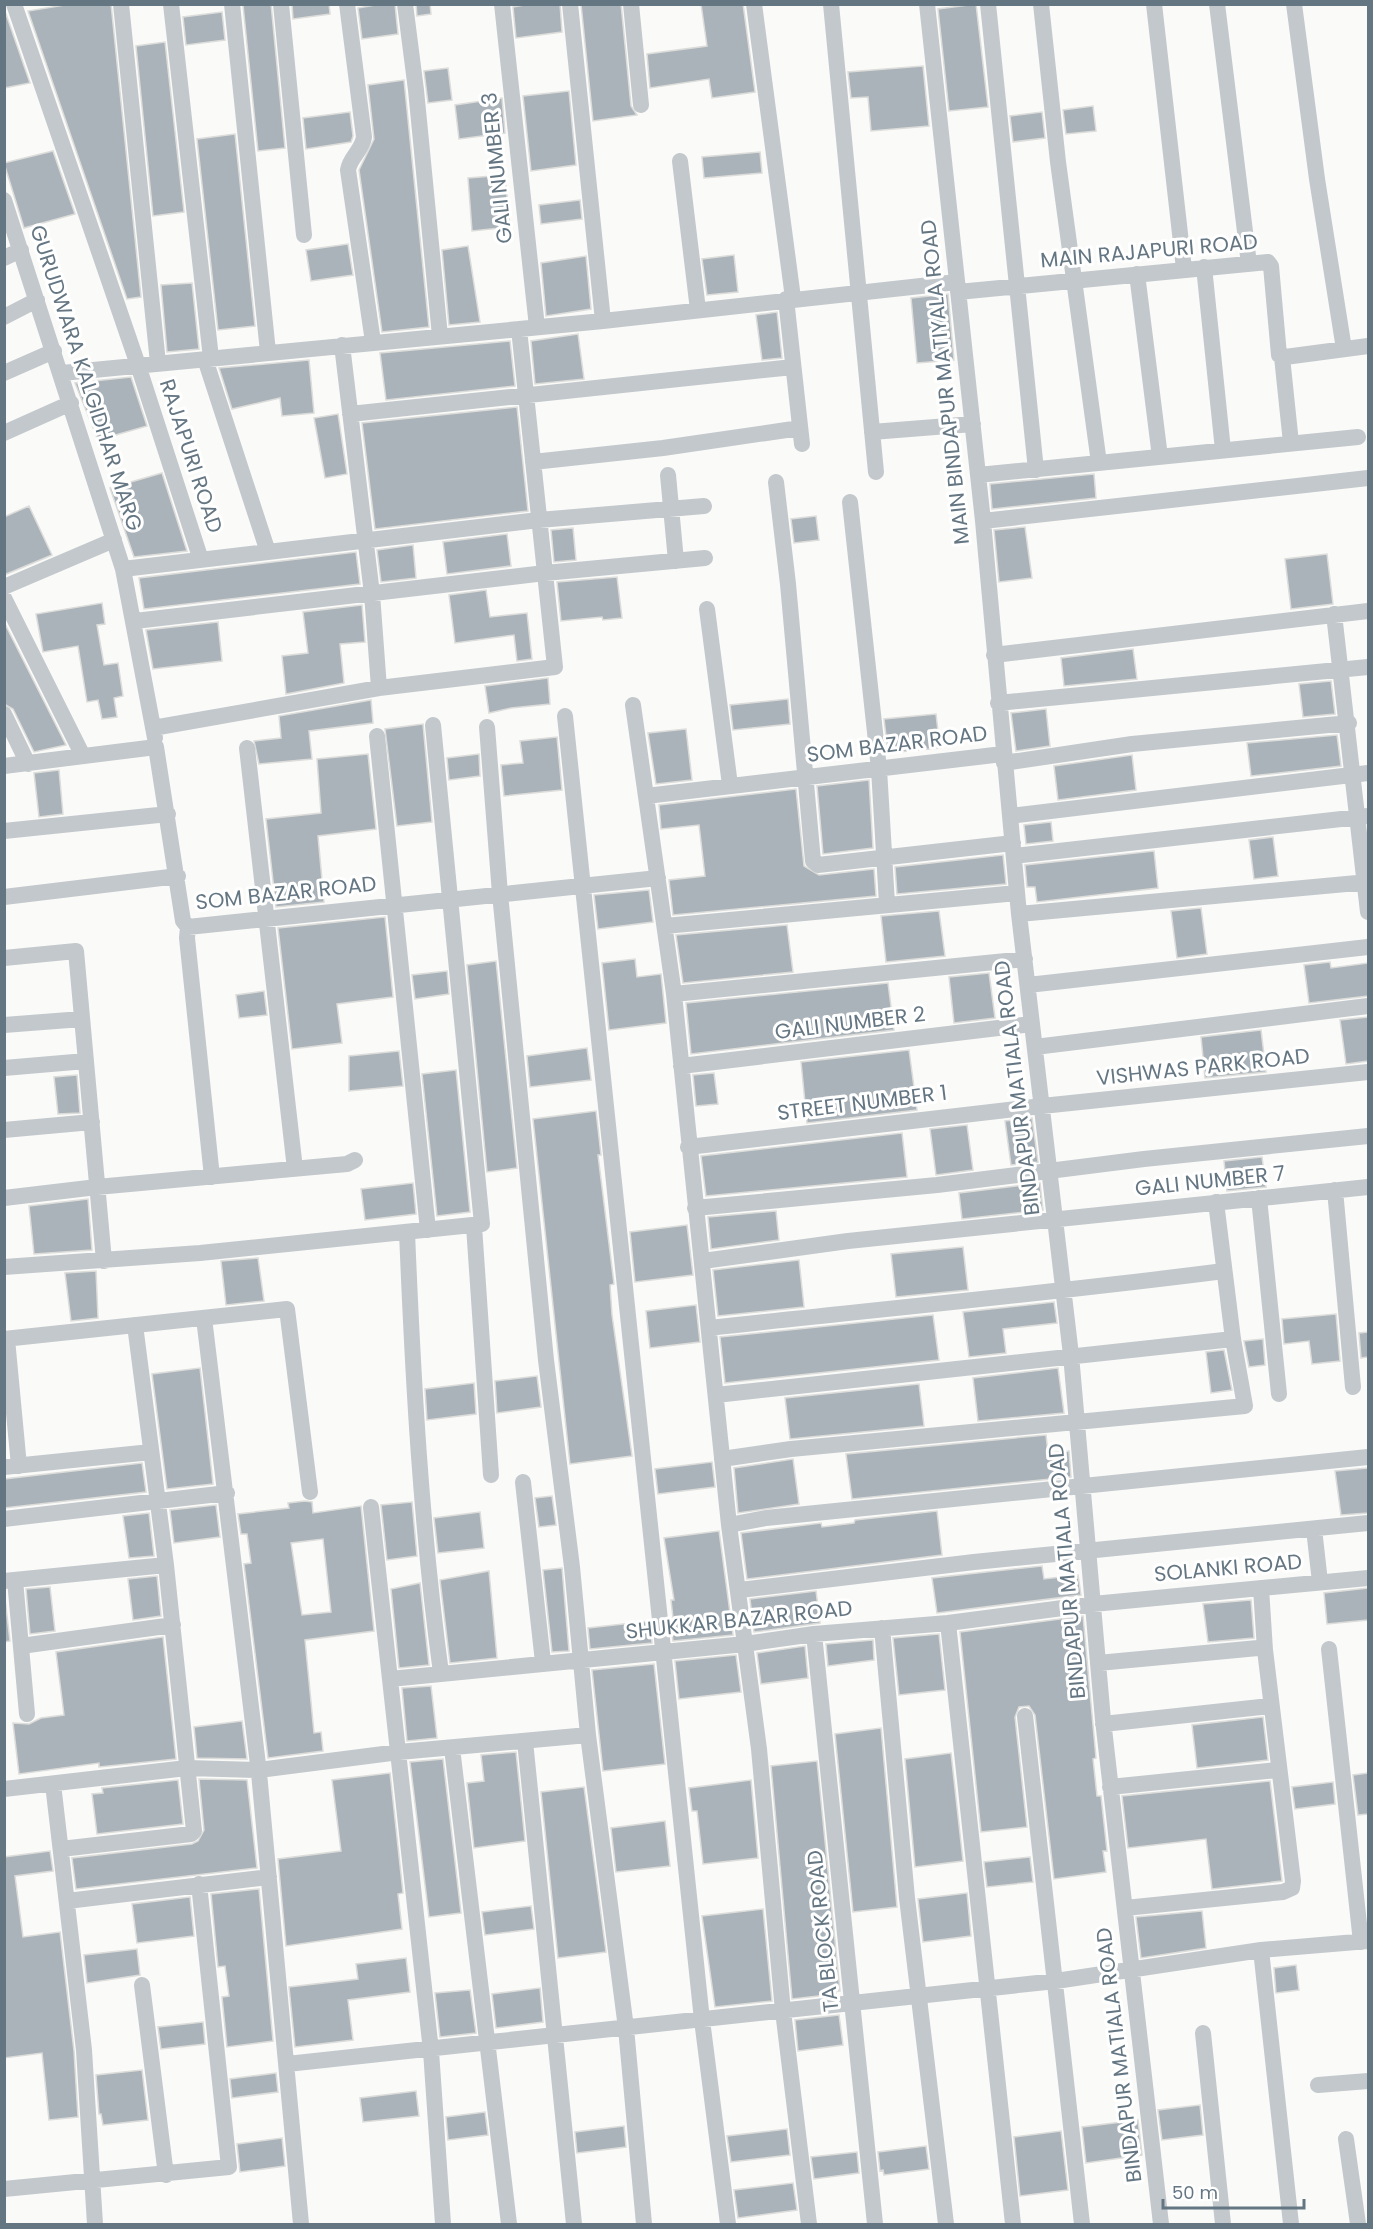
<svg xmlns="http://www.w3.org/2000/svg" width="1373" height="2229" viewBox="0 0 1373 2229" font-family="Poppins,sans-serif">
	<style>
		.building { fill: #aab3b9; stroke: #dcdcda; stroke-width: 1.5; fill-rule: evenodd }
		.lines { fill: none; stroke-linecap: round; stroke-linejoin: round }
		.street { stroke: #c3c8cc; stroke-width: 16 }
		.labels { text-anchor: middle; stroke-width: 6; stroke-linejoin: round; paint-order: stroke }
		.street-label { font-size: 21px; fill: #657683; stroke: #fff }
	</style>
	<rect width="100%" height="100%" fill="#fafaf8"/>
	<path class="building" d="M71,4H111L141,297L127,299L28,11Z
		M271,4L285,148L258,151L243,5Z
		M292,4H329L330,14L293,19Z
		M381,4H395L398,34L362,39L358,8Z
		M416,4H430L431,14L417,16Z
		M530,4H560L562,32L516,38L513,7Z
		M581,4H621L631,106L637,115L593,121Z
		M701,4H743L755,92L712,98L709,79L650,88L647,54L707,46Z
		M976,4L988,107L949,111L938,9Z
		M222,12L225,40L186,45L183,17Z
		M6,14L30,83L4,88V15Z
		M165,42L184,212L153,216L136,46Z
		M923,66L929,126L871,131L868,97L851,98L848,72Z
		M448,68L452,100L428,103L424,71Z
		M404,80L429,327L382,332L359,170L374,139L368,85Z
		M569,91L576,165L531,171L523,96Z
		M502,98L505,133L459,139L455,105Z
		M1093,106L1096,131L1066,134L1063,110Z
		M350,112L353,136L351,142L306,149L303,118Z
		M1042,112L1045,138L1013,142L1010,116Z
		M235,134L255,326L218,330L197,139Z
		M53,151L75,214L24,228L4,163Z
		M760,152L762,173L704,178L702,157Z
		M505,175L510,227L472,231L468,178Z
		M580,200L582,219L541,224L539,205Z
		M348,244L353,275L311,281L306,250Z
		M468,246L480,322L449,325L442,250Z
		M734,255L738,292L707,295L702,259Z
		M586,256L591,309L546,316L541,263Z
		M192,283L199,349L167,352L161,285Z
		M948,294L954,360L917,363L911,298Z
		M777,312L782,358L762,360L756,315Z
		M578,334L584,379L535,384L531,341Z
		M510,341L515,386L386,400L380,353Z
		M309,360L314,413L282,416L280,398L232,409L219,368Z
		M131,377L147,426L98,440L75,383Z
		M517,407L528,511L375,529L362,423Z
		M338,414L347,474L325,478L314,418Z
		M162,473L187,551L134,557L110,488Z
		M1094,474L1096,498L992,509L990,484Z
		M29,506L52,555L4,575V517Z
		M816,516L819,540L794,543L791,519Z
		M1025,527L1032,578L999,582L994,530Z
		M573,528L576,560L554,562L551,530Z
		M507,534L511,566L447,574L443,542Z
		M413,545L416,578L381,582L377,550Z
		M356,552L360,584L144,609L139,578Z
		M1327,554L1333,604L1291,609L1285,559Z
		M617,577L622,618L603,620L602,617L561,621L557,582Z
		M486,590L490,617L527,613L532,659L517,661L514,635L455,643L449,595Z
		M102,603L105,624L97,625L104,665L118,663L123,696L114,698L117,717L102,719L98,700L87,702L78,646L43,652L36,614Z
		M362,605L365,642L340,644L344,683L286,694L282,656L308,653L303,612Z
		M4,622L66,745L34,752L13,709L4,704Z
		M218,622L222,661L153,669L146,630Z
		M1133,649L1137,679L1064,686L1061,658Z
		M548,678L550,704L511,708L489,713L485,686Z
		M1331,681L1335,714L1303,717L1299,684Z
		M788,699L790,724L733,730L730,705Z
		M371,700L373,723L309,731L312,759L259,764L254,741L281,738L279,716Z
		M1046,709L1050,746L1016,751L1011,713Z
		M936,714L940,748L888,753L884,719Z
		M423,724L432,822L397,826L385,729Z
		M686,729L692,780L656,784L648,733Z
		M1337,735L1341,766L1251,776L1247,743Z
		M557,737L562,790L504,796L501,765L523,763L520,741Z
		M368,754L376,829L318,836L324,902L276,907L266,819L321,813L317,759Z
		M479,754L480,776L449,780L447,758Z
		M1132,755L1136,790L1058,800L1054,766Z
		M59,770L63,814L39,817L34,773Z
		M869,780L873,848L823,854L817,786Z
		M796,789L804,866L819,875L874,869L876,896L673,915L669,880L705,876L699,825L661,829L659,805Z
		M1051,822L1053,841L1026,844L1024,825Z
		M1273,837L1278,876L1254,879L1249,840Z
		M1154,851L1158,888L1037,902L1035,887H1027L1025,865Z
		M1003,855L1006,884L897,894L895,867Z
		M649,890L653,922L598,929L594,895Z
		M1201,908L1207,954L1177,958L1171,911Z
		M939,911L945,956L886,962L881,916Z
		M385,917L393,997L337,1004L342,1043L292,1049L278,928Z
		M787,925L793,972L683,983L676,935Z
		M635,959L637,977L661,974L666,1023L609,1030L602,963Z
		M496,961L517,1168L487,1172L467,965Z
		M1330,962L1331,968L1368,963V996L1309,1003L1304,965Z
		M447,971L449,994L415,999L412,975Z
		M989,973L995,1018L954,1023L949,977Z
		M888,983L894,1030L691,1054L686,1003Z
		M264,991L267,1015L239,1018L236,995Z
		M1368,1017V1061L1346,1064L1340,1020Z
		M1261,1030L1266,1072L1205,1078L1201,1037Z
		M587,1048L591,1080L530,1087L527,1056Z
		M909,1050L917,1110L807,1123L801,1062Z
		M399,1051L403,1086L349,1091V1056Z
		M456,1070L470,1212L437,1216L422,1074Z
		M714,1073L718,1104L696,1106L693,1075Z
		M77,1075L80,1113L58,1114L54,1077Z
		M596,1111L601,1155H598L614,1284L610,1285L612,1315L632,1456L570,1464L533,1119Z
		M1032,1118L1038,1162L1011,1165L1005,1121Z
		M967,1125L973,1170L936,1175L930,1129Z
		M902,1133L907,1177L706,1196L701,1156Z
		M1262,1157L1266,1187L1227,1191L1224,1161Z
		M413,1183L416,1214L365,1220L361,1189Z
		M1040,1183L1043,1210L962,1219L959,1193Z
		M88,1199L92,1250L34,1254L29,1206Z
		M776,1211L779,1240L711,1249L708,1217Z
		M687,1225L693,1275L635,1282L630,1232Z
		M963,1247L968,1290L896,1297L891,1254Z
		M258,1258L264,1301L226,1305L221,1261Z
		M799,1260L804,1307L718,1316L713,1270Z
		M96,1271L98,1318L71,1321L65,1273Z
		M1054,1302L1057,1323L1003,1329L1006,1353L969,1357L963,1312Z
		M696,1305L700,1342L650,1348L646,1311Z
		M1336,1314L1340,1361L1312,1364L1309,1341L1284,1344L1282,1319Z
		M933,1315L939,1360L725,1383L720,1337Z
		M1368,1332V1357L1361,1358L1359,1333Z
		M1263,1339L1265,1365L1249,1367L1244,1341Z
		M1224,1350L1232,1390L1211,1393L1206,1352Z
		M200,1368L213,1484L167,1489L152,1374Z
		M1058,1368L1064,1413L978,1421L973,1378Z
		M537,1376L541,1407L497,1413L495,1381Z
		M474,1383L476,1414L427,1420L425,1389Z
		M919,1384L924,1426L790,1439L785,1398Z
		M1046,1435L1048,1453L1069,1451L1071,1477L852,1499L846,1454Z
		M793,1459L799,1504L738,1513L734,1468Z
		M712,1462L715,1487L658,1494L655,1469Z
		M142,1463L146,1492L4,1508V1479Z
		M1368,1468V1513L1341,1515L1335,1471Z
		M552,1496L556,1525L539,1527L535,1498Z
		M305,1501L312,1502L313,1513L361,1506L374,1631L305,1640L314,1733L321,1732L323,1751L268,1758L244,1564L251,1563L247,1534H241L238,1514L289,1508L288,1503ZM323,1539L331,1612L302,1615L291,1543Z
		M412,1502L417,1556L387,1560L381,1505Z
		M216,1505L220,1537L174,1543L170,1510Z
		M937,1511L942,1555L747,1579L741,1533L821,1523L822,1527L854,1523L855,1520Z
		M480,1512L484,1548L438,1553L434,1518Z
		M149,1513L154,1556L129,1558L123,1516Z
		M719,1531L733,1635L673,1641L670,1618H673L671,1600H674L664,1538Z
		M1042,1566L1044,1579L1078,1575L1081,1595L937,1613L932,1578Z
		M562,1568L569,1651L552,1652L543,1570Z
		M489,1571L497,1658L450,1663L440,1580Z
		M157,1576L161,1616L133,1620L128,1579Z
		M420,1583L429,1665L399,1668L391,1589Z
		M50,1587L55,1631L30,1634L26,1589Z
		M1368,1588V1620L1327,1624L1324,1593Z
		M4,1591L10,1641L4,1642Z
		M816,1591L820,1623L754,1632L750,1599Z
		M1251,1600L1254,1638L1208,1642L1203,1604Z
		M1083,1616L1096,1758L1093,1759L1097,1796H1101L1107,1851H1103L1106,1872L1054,1879L1035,1715L1029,1706L1019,1707L1015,1717L1027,1827L981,1832L960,1632Z
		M650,1621L652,1643L590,1649L588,1628Z
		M939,1634L945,1690L899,1695L893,1638Z
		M163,1637L176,1759L99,1767V1763L19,1774L13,1723L29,1724L41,1718L64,1715L56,1652Z
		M873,1640L874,1660L828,1666L826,1644Z
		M805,1646L808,1678L761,1684L757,1653Z
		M736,1655L741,1692L679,1699L675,1661Z
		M654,1664L665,1764L603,1771L592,1670Z
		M431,1686L437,1738L407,1741L402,1688Z
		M1263,1717L1268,1760L1197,1768L1192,1725Z
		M242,1721L247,1759L197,1758L194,1727Z
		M881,1728L897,1907L853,1912L835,1734Z
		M516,1752L525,1841L474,1848L467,1783L484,1781L481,1755Z
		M951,1753L963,1861L915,1867L905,1759Z
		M443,1759L461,1913L429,1917L410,1762Z
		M817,1761L840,1991H836V1994L792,1999L771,1766Z
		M390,1773L403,1893L398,1894L402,1929L286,1946L278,1859L341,1851L332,1780Z
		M1368,1773V1814L1358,1815L1353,1775Z
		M199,1779L247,1780L257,1868L76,1889L72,1858L192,1844L198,1841L204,1830Z
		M178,1780L183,1824L97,1834L92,1794L103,1793L102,1788Z
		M751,1780L758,1858L703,1864L697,1811H692L689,1788Z
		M1270,1781L1282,1881L1212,1889L1206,1839L1128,1848L1122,1796Z
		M1333,1782L1335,1804L1295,1809L1292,1787Z
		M584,1787L606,1952L558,1958L541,1792Z
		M665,1821L670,1866L616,1872L611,1828Z
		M50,1851L53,1871L15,1876L23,1937L60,1932L74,2051L78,2117L49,2120L42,2053L4,2058V1857Z
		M1030,1857L1033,1882L987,1887L984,1862Z
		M259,1889L273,2041L227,2047L222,1997L229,1996L225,1966L218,1967L211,1894Z
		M967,1893L971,1936L923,1942L918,1899Z
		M190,1897L194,1936L137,1943L132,1904Z
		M531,1906L534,1929L485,1935L482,1912Z
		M763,1909L772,2001L715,2007L702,1916Z
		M1202,1911L1206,1948L1141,1958L1136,1917Z
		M137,1949L140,1975L87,1983L84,1955Z
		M406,1958L410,1992L348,2000L353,2040L295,2047L289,1987L358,1979L356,1964Z
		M1296,1965L1299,1990L1276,1993L1274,1968Z
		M540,1988L543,2022L496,2028L492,1994Z
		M470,1990L476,2033L440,2037L435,1993Z
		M839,2015L843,2045L798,2051L795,2020Z
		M203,2022L205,2044L161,2049L158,2027Z
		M142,2070L148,2120L103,2125L101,2114H99L96,2075Z
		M276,2073L278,2092L232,2098L230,2079Z
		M416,2091L419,2116L363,2122L360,2098Z
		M1200,2105L1203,2135L1162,2140L1158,2110Z
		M485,2112L488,2135L448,2140L446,2117Z
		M1138,2120L1142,2155L1086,2163L1082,2127Z
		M624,2126L626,2147L577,2153L575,2132Z
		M787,2129L790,2155L731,2162L727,2136Z
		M1061,2131L1068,2190L1020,2196L1014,2137Z
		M282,2138L285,2166L240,2172L237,2144Z
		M926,2146L929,2169L884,2175L883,2170L880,2171L878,2152Z
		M857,2152L859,2173L814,2179L811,2157Z
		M793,2183L797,2210L738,2218L734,2190Z"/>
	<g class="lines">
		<path class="street" d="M14,4L138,365L201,560
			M121,4L158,363
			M171,4L211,358
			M232,4L268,352
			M281,4L304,235
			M347,4L364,137C362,151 350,157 348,170L373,342
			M405,4L416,90L440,336
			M502,4L537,327
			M570,4L603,321
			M631,4L641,105
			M754,4L793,298
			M831,4L876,472
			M927,4L983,521L1019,914L1071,1355L1103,1720L1161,2224
			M988,4L1036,470
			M1041,4L1058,162L1099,463
			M1154,4L1184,269
			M1217,4L1249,264
			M1294,4L1317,179L1344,349
			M680,161L698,310
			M4,200L123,569L155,738
			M4,258L21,250
			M1204,267L1223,450
			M1137,274L1160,457
			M958,292L1268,262L1271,266L1279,355L1285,357L1368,346
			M786,299L802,444
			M4,317L37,300
			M342,345L372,594L379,688
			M1282,357L1291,443
			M205,359L268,552
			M4,373L54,351
			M62,373L603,321L957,282
			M350,414L793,367
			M872,432L973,424
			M4,433L71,403
			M533,462L663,448L800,428
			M668,475L676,561
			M978,475L1358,437
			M776,482L788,584L813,861L818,865L1013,843
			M850,502L879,769L887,904
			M983,521L1368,478
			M123,569L539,520L704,506
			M4,587L114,540
			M4,598L83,756
			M707,609L730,785
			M1334,614L1368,912
			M135,621L545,573L705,558
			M994,655L1368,611
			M998,703L1368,667
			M633,705L674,994L729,1525L759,1749L783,2011L809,2224
			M4,714L28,764
			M565,716L702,2020L728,2224
			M487,727L500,894L546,1360L572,1567L588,1735L626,2028L644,2224
			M153,728L379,688L555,667L519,329
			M377,736L428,1230
			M247,748L295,1169
			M1004,763L1132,744L1349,723
			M4,766L156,747L183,921L188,927L658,878
			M646,796L1003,754
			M1010,816L1368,773
			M4,831L168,814
			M1014,856L1368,816
			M4,897L178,876
			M1019,914L1368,882
			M665,926L1017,893
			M188,927L187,938L212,1177
			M4,958L76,951L104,1261
			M1028,985L1368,947
			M674,994L1025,959
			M4,1025L82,1019
			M1035,1047L1368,1006
			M681,1066L1032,1024
			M4,1068L86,1061
			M4,1130L92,1122
			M688,1147L1042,1106L1368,1072
			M1335,1190L1353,1387
			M4,1198L97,1187L347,1164L355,1160
			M1259,1198L1279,1394
			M695,1208L937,1185L1144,1159L1368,1136
			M474,1226L491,1475
			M407,1232C413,1380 421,1526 441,1673
			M703,1261L848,1241L1368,1187
			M4,1267L200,1253L482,1224L433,725
			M204,1318L259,1773L301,2224
			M709,1328C881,1309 1052,1293 1224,1271
			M4,1339L287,1309L310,1492
			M7,1339L19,1466
			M716,1395L1233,1339
			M722,1459L791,1449L1245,1406L1233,1339L1216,1202
			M4,1467L151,1452
			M523,1482L543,1662
			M371,1507L431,2051L443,2224
			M4,1519L227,1493
			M729,1525L766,1518L1368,1457
			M1314,1529L1320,1582
			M15,1580L27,1714
			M4,1581L166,1565
			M1261,1588L1265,1650
			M740,1590L974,1562L1368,1523
			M948,1623L1013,2224
			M882,1628L907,1898L946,2224
			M814,1634L875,2224
			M21,1646L173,1625
			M1329,1649L1361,1942
			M1098,1663L1258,1648L1265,1650L1293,1881L1292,1888L1283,1892L1125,1908
			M390,1679L745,1644L814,1634L948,1623L1093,1604L1368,1578
			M1025,1716L1082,2224
			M1103,1724L1270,1706
			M525,1741L574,2224
			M452,1748L509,2224
			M53,1784L84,2050L95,2224
			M1110,1787L1277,1770
			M4,1789L187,1768L259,1770L399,1752L588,1735
			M61,1849L191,1834L194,1831L166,1565L135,1325
			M67,1901L269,1877
			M1261,1950L1291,2224
			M142,1985L166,2175
			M1203,2033L1223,2224
			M287,2064L1056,1981L1261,1950L1368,1941
			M1318,2085L1368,2081
			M1346,2139L1358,2224
			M4,2189L229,2167L199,1884"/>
	</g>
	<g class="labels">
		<g class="street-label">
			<text transform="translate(497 168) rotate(-96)" y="7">GALI NUMBER 3</text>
			<text transform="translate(1149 251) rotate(-5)" y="7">MAIN RAJAPURI ROAD</text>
			<text transform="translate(86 378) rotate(72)" y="7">GURUDWARA KALGIDHAR MARG</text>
			<text transform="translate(945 382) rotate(-96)" y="7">MAIN BINDAPUR MATIYALA ROAD</text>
			<text transform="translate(191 456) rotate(72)" y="7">RAJAPURI ROAD</text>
			<text transform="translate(897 744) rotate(-7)" y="7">SOM BAZAR ROAD</text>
			<text transform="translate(286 893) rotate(-6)" y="7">SOM BAZAR ROAD</text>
			<text transform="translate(850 1023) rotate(-7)" y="7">GALI NUMBER 2</text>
			<text transform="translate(1203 1067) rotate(-6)" y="7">VISHWAS PARK ROAD</text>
			<text transform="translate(1017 1088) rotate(-97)" y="7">BINDAPUR MATIALA ROAD</text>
			<text transform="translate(862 1103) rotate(-7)" y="7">STREET NUMBER 1</text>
			<text transform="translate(1210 1181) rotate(-6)" y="7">GALI NUMBER 7</text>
			<text transform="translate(1228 1568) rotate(-5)" y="7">SOLANKI ROAD</text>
			<text transform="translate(1067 1571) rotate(-95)" y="7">BINDAPUR MATIALA ROAD</text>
			<text transform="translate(739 1620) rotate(-6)" y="7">SHUKKAR BAZAR ROAD</text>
			<text transform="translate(823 1931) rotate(-96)" y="7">TA BLOCK ROAD</text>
			<text transform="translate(1119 2055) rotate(-97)" y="7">BINDAPUR MATIALA ROAD</text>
		</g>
	</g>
	<rect width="1373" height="2229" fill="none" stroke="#657683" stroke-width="12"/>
	<path d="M1163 2199v9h141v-9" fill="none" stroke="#657683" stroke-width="3"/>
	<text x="1172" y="2199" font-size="18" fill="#657683" stroke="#ffffff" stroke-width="4.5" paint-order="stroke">50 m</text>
</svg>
